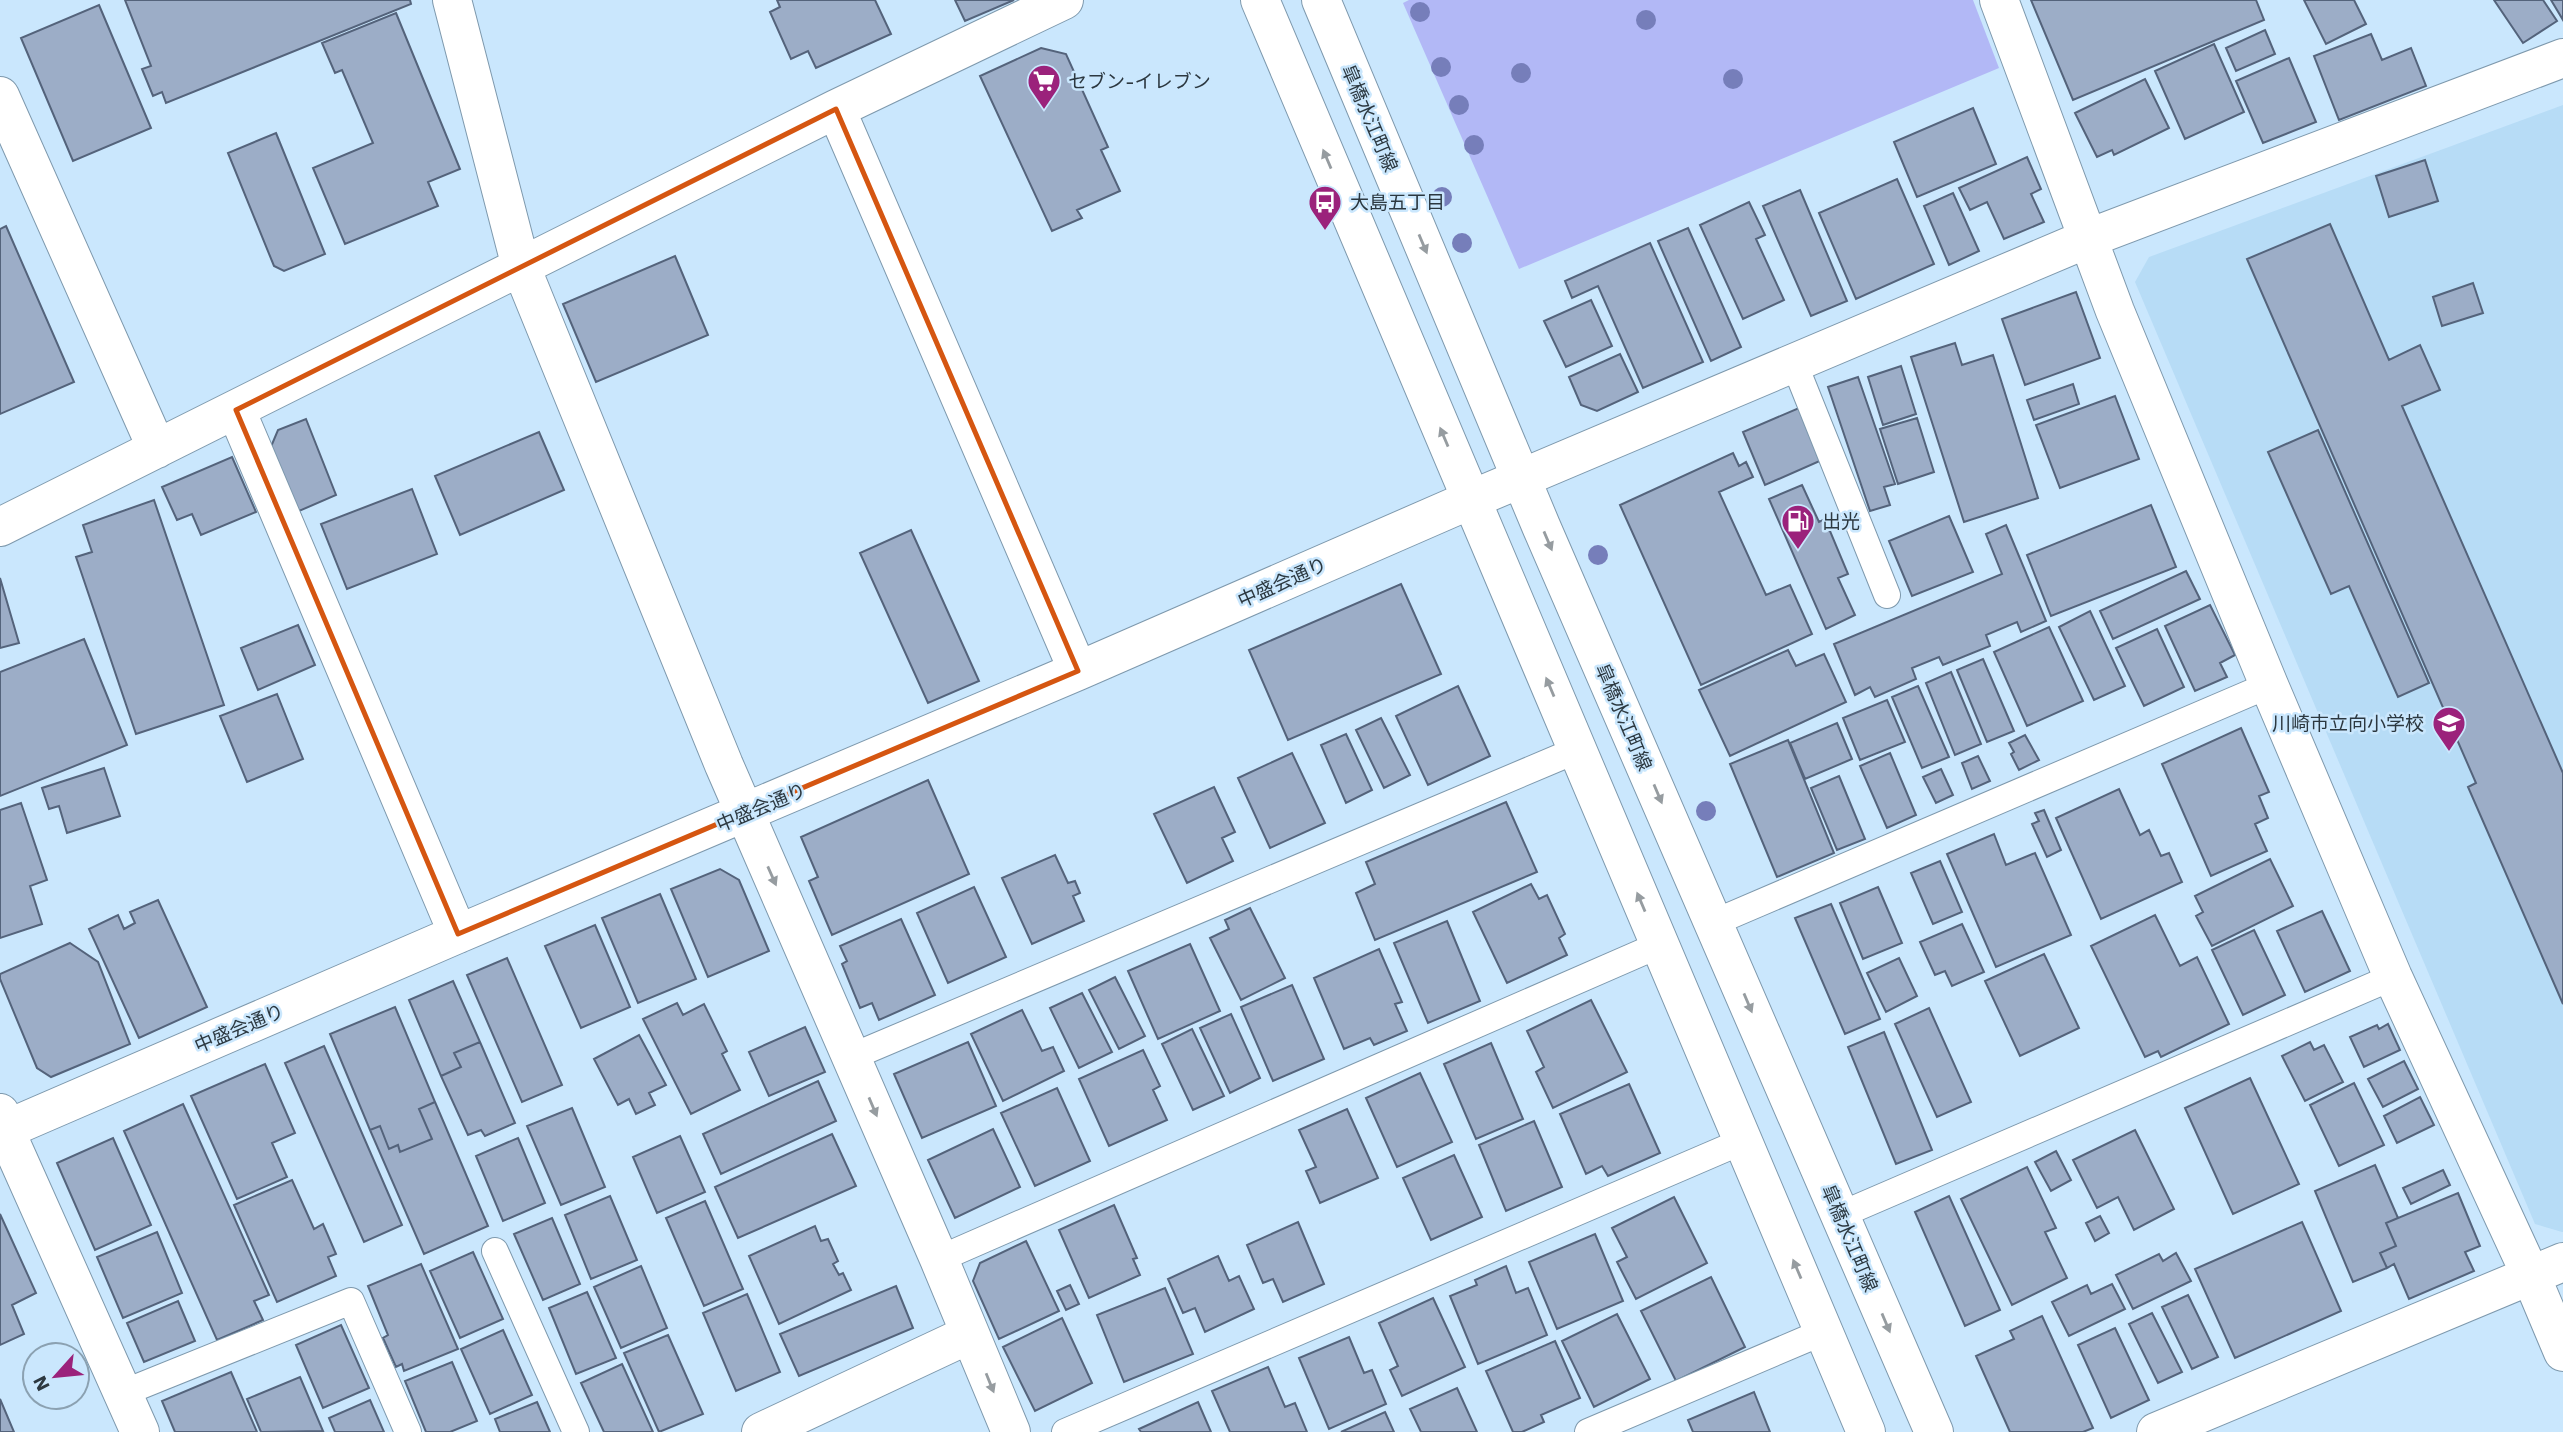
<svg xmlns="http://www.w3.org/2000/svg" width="2563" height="1432" viewBox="0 0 2563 1432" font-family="'Work Sans','Noto Sans JP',sans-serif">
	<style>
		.built { fill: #b7dcf6 }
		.green { fill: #b2b8f6 }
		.building { fill: #9cadc7; stroke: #54637b; stroke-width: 2 }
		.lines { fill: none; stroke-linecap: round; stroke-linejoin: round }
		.lane-casing { stroke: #7e99ad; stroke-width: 28 }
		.street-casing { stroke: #7e99ad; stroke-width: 40 }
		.secondary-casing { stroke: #7e99ad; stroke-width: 40 }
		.lane { stroke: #fff; stroke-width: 26 }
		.street { stroke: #fff; stroke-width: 38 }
		.secondary { stroke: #fff; stroke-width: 38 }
		.tree { fill: #767eba }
		.oneway { fill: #969ca0 }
		.marked { fill: none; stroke: #d55611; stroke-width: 5; stroke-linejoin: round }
		.labels { text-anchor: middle; stroke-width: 5; stroke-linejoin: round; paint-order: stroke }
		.poi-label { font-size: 19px; fill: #2c3840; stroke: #cae7fd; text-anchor: start }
		.street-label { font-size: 19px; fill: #2c3840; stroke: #cae7fd }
	</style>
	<rect width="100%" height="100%" fill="#cae7fd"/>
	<path class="built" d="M2563,105V1232H2562L2535,1224L2135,282L2149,257Z"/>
	<path class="green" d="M1409,0H1973L1999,68L1519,269L1403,3Z"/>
	<path class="building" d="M125,0H410L411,4L166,103L162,92L153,96L142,69L151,66Z
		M777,0H875L891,34L816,68L808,51L791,59L770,12L780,7Z
		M955,0H1014L965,21Z
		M2031,0H2256L2264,20L2073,100Z
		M2304,0H2354L2366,24L2326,44Z
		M2494,0H2543L2557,21L2523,43Z
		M2551,0H2563V20Z
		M99,5L151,128L73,161L21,38Z
		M396,13L460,169L428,182L438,206L345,244L313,168L373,143L342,70L335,73L322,43Z
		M2265,30L2275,54L2236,71L2226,48Z
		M2371,34L2382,60L2411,48L2426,86L2339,120L2314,56Z
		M2214,44L2244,112L2185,139L2155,71Z
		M1041,48L1066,54L1108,147L1101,150L1120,191L1077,210L1082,218L1052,231L980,76Z
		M2289,58L2316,122L2263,143L2236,81Z
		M2145,79L2169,128L2114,155L2112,150L2097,157L2075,113Z
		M1973,108L1996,164L1917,197L1894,142Z
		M276,133L325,254L284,271L274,266L228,153Z
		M2027,157L2041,189L2031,194L2044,222L2004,239L1987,202L1970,210L1959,188Z
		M2425,160L2438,201L2389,217L2376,176Z
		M1897,179L1934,264L1856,299L1819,213Z
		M1800,190L1847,301L1811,316L1763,206Z
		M1953,193L1979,251L1949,265L1924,206Z
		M1749,202L1765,235L1756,239L1784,300L1743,319L1700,225Z
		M2330,224L2389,360L2420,345L2440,390L2402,406L2563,773V1004L2468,787L2476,783L2247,259Z
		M6,226L74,382L0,414V229Z
		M1688,228L1741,347L1711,361L1658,241Z
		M1650,243L1703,362L1643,388L1598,286L1572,298L1565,281Z
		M675,256L708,335L596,382L563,304Z
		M2473,283L2483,313L2442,326L2433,297Z
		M2076,292L2100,358L2025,385L2002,319Z
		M1591,300L1612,346L1566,367L1544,321Z
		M1955,343L1962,365L1993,355L2038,498L1964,522L1911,357Z
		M1620,354L1638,392L1597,411L1581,405L1569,377Z
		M1901,366L1916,414L1883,425L1868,377Z
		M1858,377L1895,484L1884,487L1890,505L1870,511L1828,387Z
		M2073,384L2079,404L2034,420L2027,400Z
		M2115,396L2139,459L2060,488L2036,425Z
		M1799,408L1822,460L1765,485L1743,432Z
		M1917,418L1934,472L1898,484L1880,429Z
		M306,419L336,495L299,511L270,449L278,430Z
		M2318,430L2429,683L2398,697L2349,586L2331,594L2268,452Z
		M539,432L564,490L460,535L435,476Z
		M1733,453L1739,466L1746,462L1753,477L1719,492L1766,595L1790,585L1812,634L1701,685L1620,505Z
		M232,457L256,512L201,535L192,514L177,520L162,487Z
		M1802,485L1819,522L1825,519L1848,574L1838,578L1855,615L1826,629L1769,499Z
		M412,489L437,554L347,589L321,524Z
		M154,500L224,705L136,734L76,557L92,552L83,525Z
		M2151,505L2176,567L2051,616L2027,555Z
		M1949,516L1973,572L1912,596L1889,541Z
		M2006,525L2046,621L2021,632L2017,622L1986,635L1990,646L1943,665L1939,657L1912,668L1916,679L1875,697L1870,687L1855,695L1834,644L2002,574L1986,534Z
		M911,530L979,681L928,703L860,553Z
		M2186,571L2200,599L2113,639L2100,611Z
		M0,578L19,643L0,648Z
		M1401,584L1441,674L1288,740L1249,650Z
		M2210,605L2235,655L2220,663L2227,677L2195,691L2165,626Z
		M2090,611L2125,686L2094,700L2059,627Z
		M298,625L315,665L258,690L241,648Z
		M2049,627L2083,701L2027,726L1994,652Z
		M2157,629L2184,687L2144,706L2116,648Z
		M84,639L127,745L0,796V672Z
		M1788,650L1796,666L1824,654L1846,702L1730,756L1699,690Z
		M1983,659L2014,731L1987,742L1957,670Z
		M1951,672L1981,744L1955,755L1926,683Z
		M1458,686L1490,756L1428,785L1396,716Z
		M1918,686L1949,757L1922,768L1892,697Z
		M277,694L303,759L247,782L220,716Z
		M1887,700L1905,742L1860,760L1843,718Z
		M1381,718L1410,775L1384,788L1356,730Z
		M1837,723L1852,759L1805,779L1790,743Z
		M2241,728L2269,792L2259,796L2268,818L2255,824L2267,851L2211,876L2162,764Z
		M1346,734L1372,790L1346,803L1321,745Z
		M2025,735L2039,760L2019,770L2011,754L2014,752L2009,743Z
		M1788,740L1834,853L1777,877L1730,764Z
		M1292,753L1325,823L1270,848L1238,778Z
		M1890,753L1916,815L1887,828L1860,766Z
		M1978,756L1990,781L1972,789L1962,763Z
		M104,768L120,816L67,833L59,806L49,809L42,788Z
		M1941,769L1953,795L1936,803L1923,777Z
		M1839,776L1865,839L1837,850L1811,788Z
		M928,780L969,874L832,935L809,881L818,877L801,837Z
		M1214,787L1235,832L1222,838L1233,861L1187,883L1154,814Z
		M2119,789L2140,835L2149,830L2161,856L2169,853L2182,882L2101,919L2056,818Z
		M1506,802L1537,872L1375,940L1356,893L1375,884L1366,862Z
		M21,803L47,880L30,886L42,924L0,938V810Z
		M2044,810L2061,850L2047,857L2032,824L2039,821L2035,813Z
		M1994,834L2006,865L2035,853L2071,935L1996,967L1947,854Z
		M1055,855L1068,883L1075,881L1080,893L1073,896L1084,921L1032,944L1002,878Z
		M2270,859L2293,906L2212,946L2196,916L2203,912L2195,896Z
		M1940,861L1962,912L1933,924L1911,873Z
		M720,869L739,880L769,951L708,977L671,889Z
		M1531,884L1539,899L1547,895L1565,934L1559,938L1567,955L1507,983L1473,912Z
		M974,887L1006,957L948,983L917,913Z
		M1878,887L1902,943L1863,959L1840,903Z
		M660,894L696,979L638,1003L602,918Z
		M158,900L207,1007L139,1038L89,929L118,915L124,929L135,923L130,912Z
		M1831,904L1880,1019L1845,1034L1795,918Z
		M1250,908L1285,978L1241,1000L1210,938L1229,929L1225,920Z
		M2322,911L2350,971L2305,992L2277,931Z
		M2155,915L2180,966L2197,957L2229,1024L2161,1057L2158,1051L2145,1057L2091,946Z
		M901,919L935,995L879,1020L872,1003L860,1008L842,964L847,961L840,946Z
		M1447,921L1480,1001L1428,1023L1394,943Z
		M1962,924L1984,972L1952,986L1945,971L1935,975L1920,942Z
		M595,925L630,1007L581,1028L545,946Z
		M2254,930L2285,995L2243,1015L2212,950Z
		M70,943L98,962L130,1044L51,1077L37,1068L0,979V974Z
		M1190,944L1220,1011L1158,1039L1128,971Z
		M1379,949L1402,1002L1395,1004L1407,1031L1374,1045L1370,1038L1344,1049L1314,978Z
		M2044,954L2079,1028L2020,1056L1985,981Z
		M507,958L562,1085L522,1102L467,975Z
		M1899,958L1917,996L1886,1012L1867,973Z
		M1115,977L1145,1036L1119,1049L1089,990Z
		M453,981L480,1042L454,1053L461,1067L441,1076L409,1000Z
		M1292,985L1324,1059L1273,1081L1241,1007Z
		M1082,993L1112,1052L1079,1068L1050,1008Z
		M1591,1000L1627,1072L1553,1108L1536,1072L1544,1067L1527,1031Z
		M677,1003L683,1015L704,1004L727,1051L722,1054L740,1090L691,1114L643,1019Z
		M395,1007L435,1102L419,1109L432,1139L400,1152L398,1145L389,1149L380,1126L370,1130L330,1034Z
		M1929,1008L1971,1102L1937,1117L1895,1024Z
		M1022,1010L1042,1051L1053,1047L1064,1071L1003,1101L971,1034Z
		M1231,1014L1260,1078L1230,1093L1200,1028Z
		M2388,1024L2400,1050L2364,1067L2350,1037L2377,1025L2379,1029Z
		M805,1027L825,1072L769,1096L749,1052Z
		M1192,1029L1224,1096L1193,1110L1162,1044Z
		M1884,1032L1932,1150L1896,1164L1848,1047Z
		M639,1035L666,1085L649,1093L655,1105L636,1114L629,1099L618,1105L594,1059Z
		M480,1042L515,1123L485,1136L481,1130L468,1135L441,1076L461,1067L454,1053Z
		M968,1042L996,1106L922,1138L894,1074Z
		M2310,1042L2314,1050L2324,1045L2343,1082L2305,1101L2282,1056Z
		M1491,1043L1523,1119L1476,1139L1444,1064Z
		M324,1046L402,1225L364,1242L285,1063Z
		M1143,1050L1160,1086L1153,1090L1167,1120L1109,1146L1079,1079Z
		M2404,1061L2418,1089L2383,1107L2368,1079Z
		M265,1064L295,1133L272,1143L287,1177L237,1199L191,1096Z
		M1420,1073L1452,1142L1397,1167L1366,1098Z
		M2250,1078L2299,1184L2233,1214L2185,1108Z
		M818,1081L836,1121L721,1174L703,1134Z
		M2354,1083L2384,1145L2339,1166L2310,1105Z
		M1629,1084L1660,1153L1608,1176L1602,1166L1586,1174L1560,1114Z
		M1057,1088L1090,1161L1035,1186L1001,1113Z
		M2420,1097L2434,1125L2397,1143L2384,1116Z
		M435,1102L488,1226L424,1254L370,1130L380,1126L389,1149L398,1145L400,1152L432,1139L419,1109Z
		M183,1104L269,1295L254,1301L263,1320L217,1340L124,1131Z
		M572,1108L605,1187L561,1205L527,1126Z
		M1347,1109L1378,1178L1320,1203L1306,1171L1316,1167L1299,1130Z
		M1534,1121L1562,1187L1506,1211L1479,1145Z
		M993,1129L1020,1187L955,1218L928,1160Z
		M2135,1130L2174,1209L2134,1230L2118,1197L2097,1208L2073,1160Z
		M832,1134L856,1186L738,1238L715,1187Z
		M680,1136L705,1192L657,1213L633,1157Z
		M113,1138L151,1225L95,1250L57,1163Z
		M518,1138L545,1203L503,1221L476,1156Z
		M2056,1151L2071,1180L2051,1191L2035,1162Z
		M1454,1155L1482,1217L1431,1240L1403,1178Z
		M2375,1165L2398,1218L2386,1223L2396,1246L2380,1253L2387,1268L2353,1282L2315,1191Z
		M2027,1167L2056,1228L2045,1232L2067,1278L2012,1305L1961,1199Z
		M2443,1170L2450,1185L2411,1204L2403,1188Z
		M292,1180L314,1229L323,1224L336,1254L328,1257L336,1276L277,1302L234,1205Z
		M2458,1193L2480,1246L2465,1252L2474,1271L2409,1299L2394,1264L2387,1268L2380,1253L2396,1246L2386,1223Z
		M610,1196L637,1260L591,1279L565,1215Z
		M1949,1196L2000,1310L1965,1326L1915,1212Z
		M1674,1197L1707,1263L1636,1299L1617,1262L1627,1257L1612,1228Z
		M705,1201L743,1289L704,1306L666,1218Z
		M1114,1205L1137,1258L1133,1259L1140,1275L1089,1298L1059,1230Z
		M0,1214L36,1293L12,1305L24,1334L0,1345Z
		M2100,1216L2109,1233L2095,1241L2086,1223Z
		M552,1218L580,1284L543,1300L514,1234Z
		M1298,1222L1324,1284L1283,1302L1273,1279L1263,1283L1247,1245Z
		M2302,1222L2341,1311L2235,1358L2195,1269Z
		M815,1226L821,1241L828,1239L838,1261L833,1264L839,1275L843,1273L851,1290L779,1324L749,1256Z
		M157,1232L182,1293L123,1318L97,1257Z
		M1595,1234L1623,1301L1557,1329L1529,1262Z
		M1026,1241L1059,1311L999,1339L973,1281L980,1263Z
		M473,1252L503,1319L460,1338L430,1271Z
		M2176,1253L2191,1281L2133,1309L2116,1275L2159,1254L2163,1261Z
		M1218,1256L1229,1281L1239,1276L1254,1309L1205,1332L1195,1308L1183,1313L1168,1279Z
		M421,1264L458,1349L404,1371L402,1364L396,1367L383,1338L388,1335L368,1286Z
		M641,1266L667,1328L621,1348L594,1287Z
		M1506,1266L1516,1293L1528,1288L1547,1335L1478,1364L1450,1296L1477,1285L1475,1280Z
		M1711,1277L1745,1347L1676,1381L1641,1311Z
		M2112,1284L2125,1309L2069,1336L2052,1302L2087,1285L2091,1294Z
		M1070,1285L1079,1304L1066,1310L1057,1291Z
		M896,1286L913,1328L799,1376L780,1334Z
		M1165,1288L1193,1354L1124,1382L1097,1315Z
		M587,1292L616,1358L576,1374L549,1308Z
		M747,1294L780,1372L736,1391L703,1313Z
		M2188,1295L2218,1357L2192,1369L2162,1307Z
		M1433,1298L1465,1367L1402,1396L1390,1370L1398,1366L1379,1323Z
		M178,1301L195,1341L144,1362L127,1323Z
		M2152,1313L2182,1372L2158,1383L2129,1324Z
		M1617,1314L1650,1379L1594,1407L1562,1341Z
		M2042,1316L2093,1428L2083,1432H2010L1976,1356L2014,1339L2010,1331Z
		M1062,1318L1092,1383L1035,1411L1003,1347Z
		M341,1325L369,1388L323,1408L296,1345Z
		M2115,1328L2149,1400L2111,1418L2078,1345Z
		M503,1330L532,1395L490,1414L461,1349Z
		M668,1335L703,1414L659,1432L624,1353Z
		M1349,1337L1364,1373L1372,1370L1386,1404L1329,1429L1299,1358Z
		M1555,1341L1580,1398L1541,1415L1544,1422L1522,1432H1513L1486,1371Z
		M452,1362L477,1421L450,1432H426L405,1381Z
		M622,1364L653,1432H604L581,1383Z
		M1268,1367L1285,1407L1295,1403L1307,1432H1230L1212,1391Z
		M231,1372L257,1432H175L162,1401Z
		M300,1377L323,1431L261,1432L247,1399Z
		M1457,1388L1477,1432H1421L1410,1409Z
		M1754,1392L1770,1432H1693L1688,1420Z
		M0,1399L14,1432H0Z
		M370,1400L384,1432H335L329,1418Z
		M537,1402L550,1432H500L495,1419Z
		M1198,1402L1211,1432H1141L1139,1429Z
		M1385,1412L1394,1432H1341Z"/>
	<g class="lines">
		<defs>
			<path id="lane" d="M1794,363L1887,595
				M1713,923L2269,685
				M851,1057L1577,750
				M1840,1215L2393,977
				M495,1251L576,1432
				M939,1259L1659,945
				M123,1393L351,1301L408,1432
				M1065,1432L1743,1141
				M1588,1432L1823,1332"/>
			<path id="street" d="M452,0L521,267L724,765L939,1259L1011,1432
				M1999,0L2115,311L2269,685L2393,977L2531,1276L2563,1352
				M0,96L157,449
				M836,109L1078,671
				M236,410L458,934
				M0,527L836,109L1064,0
				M0,1113L5,1130L140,1432
				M0,1132L458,934L1078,671L1470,500L2089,238L2563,58
				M761,1432L970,1334
				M2156,1432L2563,1262"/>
			<path id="secondary" d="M1260,0L1866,1432
				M1321,0L1541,526L1934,1432"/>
		</defs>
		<use href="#lane" class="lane-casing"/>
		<use href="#street" class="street-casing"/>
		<use href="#secondary" class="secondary-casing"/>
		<use href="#lane" class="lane"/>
		<use href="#street" class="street"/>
		<use href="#secondary" class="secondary"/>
	</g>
	<g class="tree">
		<circle cx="1420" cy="12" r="10"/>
		<circle cx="1646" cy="20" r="10"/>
		<circle cx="1441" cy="67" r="10"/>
		<circle cx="1521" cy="73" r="10"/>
		<circle cx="1733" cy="79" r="10"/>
		<circle cx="1459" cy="105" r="10"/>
		<circle cx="1474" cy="145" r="10"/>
		<circle cx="1442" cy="197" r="10"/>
		<circle cx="1462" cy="243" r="10"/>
		<circle cx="1598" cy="555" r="10"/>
		<circle cx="1706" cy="811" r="10"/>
	</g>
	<defs><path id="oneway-solid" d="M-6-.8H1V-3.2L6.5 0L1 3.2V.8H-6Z" transform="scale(1.75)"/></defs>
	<g class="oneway">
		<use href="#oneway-solid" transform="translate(1327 159) rotate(-113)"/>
		<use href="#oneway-solid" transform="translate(1423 244) rotate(67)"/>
		<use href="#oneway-solid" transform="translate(1444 437) rotate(-113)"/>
		<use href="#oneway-solid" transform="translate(1548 541) rotate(67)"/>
		<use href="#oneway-solid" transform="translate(1550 687) rotate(-113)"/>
		<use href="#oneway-solid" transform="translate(1658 794) rotate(67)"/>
		<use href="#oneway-solid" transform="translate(772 876) rotate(66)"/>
		<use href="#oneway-solid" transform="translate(1641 902) rotate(-113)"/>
		<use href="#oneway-solid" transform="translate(1748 1003) rotate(67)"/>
		<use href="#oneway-solid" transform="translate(873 1107) rotate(67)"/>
		<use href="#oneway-solid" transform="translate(1797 1269) rotate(-113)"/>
		<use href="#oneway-solid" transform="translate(1886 1323) rotate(67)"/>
		<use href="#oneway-solid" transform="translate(990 1383) rotate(68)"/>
	</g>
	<path class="marked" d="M836,109L1078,671L458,934L236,410Z"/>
	<defs>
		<symbol id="supermarket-pin" viewBox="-11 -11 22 30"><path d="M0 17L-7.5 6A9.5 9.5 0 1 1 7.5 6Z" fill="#9b227b" stroke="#cae7fd"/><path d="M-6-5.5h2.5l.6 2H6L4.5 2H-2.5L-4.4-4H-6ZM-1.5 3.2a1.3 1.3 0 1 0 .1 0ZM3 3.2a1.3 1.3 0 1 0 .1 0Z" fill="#fff"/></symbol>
		<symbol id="bus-pin" viewBox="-11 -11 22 30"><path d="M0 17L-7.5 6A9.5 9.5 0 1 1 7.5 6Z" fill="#9b227b" stroke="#cae7fd"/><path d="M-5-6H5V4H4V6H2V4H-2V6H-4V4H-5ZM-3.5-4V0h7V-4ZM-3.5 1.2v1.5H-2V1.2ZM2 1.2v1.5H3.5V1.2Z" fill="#fff"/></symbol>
		<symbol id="fuel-pin" viewBox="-11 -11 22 30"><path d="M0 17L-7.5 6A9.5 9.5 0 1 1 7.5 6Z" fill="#9b227b" stroke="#cae7fd"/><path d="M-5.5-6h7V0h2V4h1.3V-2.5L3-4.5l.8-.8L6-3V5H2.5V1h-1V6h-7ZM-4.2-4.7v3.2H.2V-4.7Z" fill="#fff"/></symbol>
		<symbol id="school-pin" viewBox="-11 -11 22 30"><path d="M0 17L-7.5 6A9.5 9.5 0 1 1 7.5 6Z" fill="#9b227b" stroke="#cae7fd"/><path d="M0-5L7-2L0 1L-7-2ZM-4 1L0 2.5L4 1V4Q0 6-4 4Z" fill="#fff"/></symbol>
	</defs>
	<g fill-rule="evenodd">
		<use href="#supermarket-pin" x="1025" y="62" width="38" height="52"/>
		<use href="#bus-pin" x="1306" y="183" width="38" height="52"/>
		<use href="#fuel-pin" x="1779" y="502" width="38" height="52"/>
		<use href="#school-pin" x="2430" y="704" width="38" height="52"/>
	</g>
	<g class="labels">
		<g class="poi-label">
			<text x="1068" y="88">セブン-イレブン</text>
			<text x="1350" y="209">大島五丁目</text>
			<text x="1822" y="528">出光</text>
			<text x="2424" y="730" text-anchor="end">川崎市立向小学校</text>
		</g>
		<g class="street-label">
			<text transform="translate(1370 118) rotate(67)" y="7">皐橋水江町線</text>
			<text transform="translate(1282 582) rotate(-24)" y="7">中盛会通り</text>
			<text transform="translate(1624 717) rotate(67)" y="7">皐橋水江町線</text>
			<text transform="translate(761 807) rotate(-23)" y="7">中盛会通り</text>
			<text transform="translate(239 1028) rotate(-23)" y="7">中盛会通り</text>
			<text transform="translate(1850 1238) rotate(67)" y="7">皐橋水江町線</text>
		</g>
	</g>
	<g transform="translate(56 1376) rotate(243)"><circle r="33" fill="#cae7fd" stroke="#8ba1b1" stroke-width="2"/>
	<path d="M0-5L12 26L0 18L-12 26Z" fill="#9b227b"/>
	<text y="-10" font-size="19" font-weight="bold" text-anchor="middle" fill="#2c3840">N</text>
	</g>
</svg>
